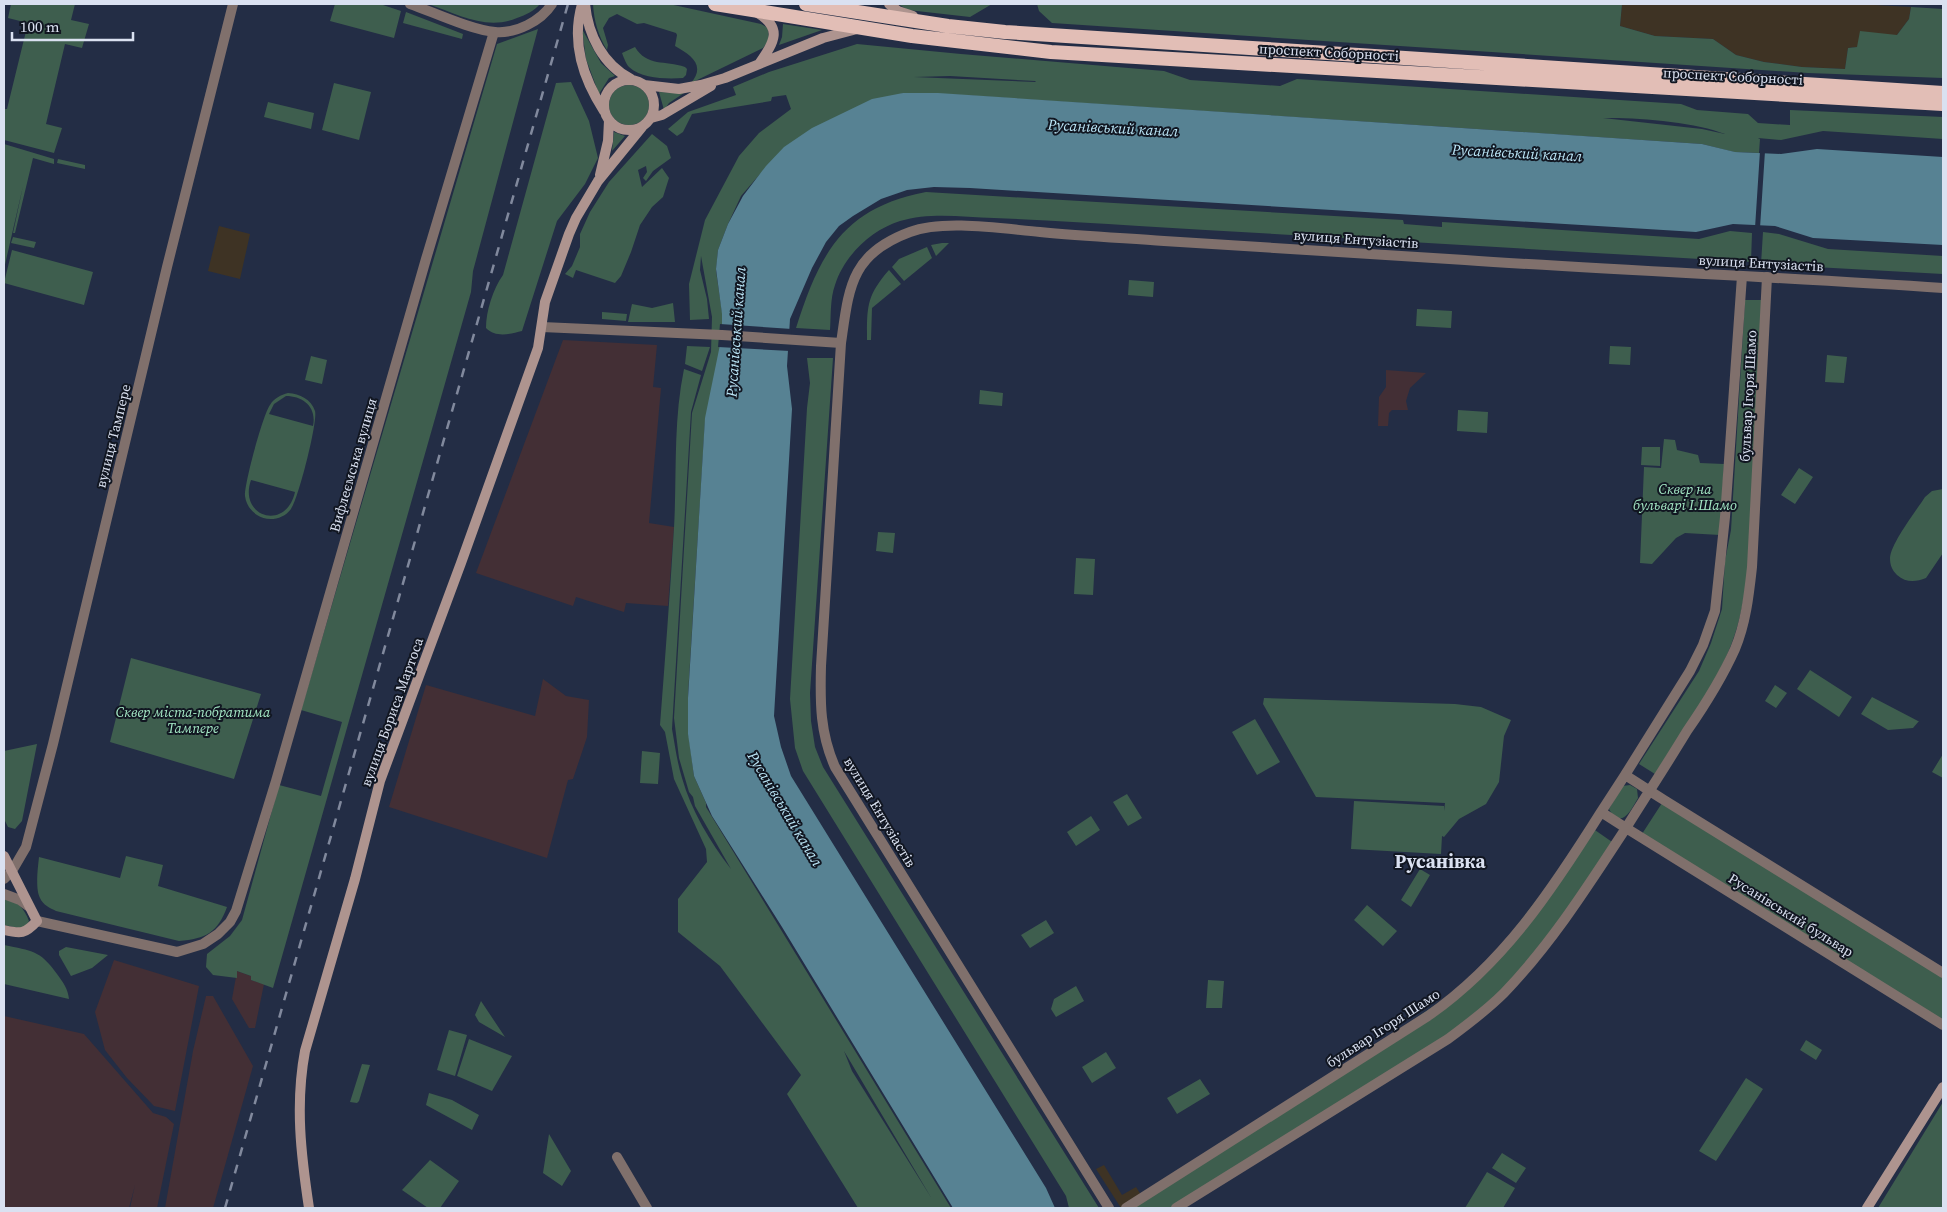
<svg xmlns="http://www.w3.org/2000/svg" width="1947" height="1212" viewBox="0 0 1947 1212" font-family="'Source Serif 4',serif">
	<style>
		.commercial { fill: #3e3324 }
		.industrial { fill: #432f35 }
		.green { fill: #3e5e4e; fill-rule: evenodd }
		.water { fill: #578293 }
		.pier { fill: #232d45 }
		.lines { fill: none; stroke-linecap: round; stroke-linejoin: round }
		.minor { stroke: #80706c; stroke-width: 10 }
		.tertiary { stroke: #80706c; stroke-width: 10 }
		.secondary { stroke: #ae948f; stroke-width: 10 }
		.trunk { stroke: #e2beb6; stroke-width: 14 }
		.rail { stroke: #81899d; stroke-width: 2.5; stroke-dasharray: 9 9; stroke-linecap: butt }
		.labels { text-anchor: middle; stroke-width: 4; stroke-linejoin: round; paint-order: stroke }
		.street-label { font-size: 14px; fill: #dae1f1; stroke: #111621 }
		.park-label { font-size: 14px; font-style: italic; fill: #a5e9c6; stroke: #111621 }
		.water-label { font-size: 15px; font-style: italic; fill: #bce7f8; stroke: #111621 }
		.district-label { font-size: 19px; font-weight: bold; fill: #dae1f1; stroke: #111621 }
	</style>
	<rect width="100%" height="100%" fill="#232d45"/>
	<path class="commercial" d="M1622,4H1856L1911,7L1909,19L1897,35L1857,47L1848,48L1845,69L1802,67L1764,62L1736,55L1713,39L1655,36L1620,26Z
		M219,226L250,234L240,279L208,271Z
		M1104,1165L1122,1195L1136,1187L1143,1198L1126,1208H1121L1096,1169Z"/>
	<path class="industrial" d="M563,340L657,345L653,387L661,388L649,523L674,527L668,606L626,603L624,612L576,597L573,606L476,573Z
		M1386,370L1426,373L1410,388L1406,401L1408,410H1392L1389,413L1388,426H1378L1379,397L1386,387Z
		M543,679L566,696L589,700L587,737L573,779L568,780L547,858L389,807L426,685L535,716Z
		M114,960L199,986L175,1111L154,1106L127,1078L105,1050L95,1012Z
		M237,971L251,976V980L264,984L255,1028H249L232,999Z
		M206,996H213L253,1066L213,1208H165L193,1051Z
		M4,1016L84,1034L153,1113L166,1117L174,1124L157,1208H130L135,1185L129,1208H4Z"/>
	<path class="green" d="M11,4H75L71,20L89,24L82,48L65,44L46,124L62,128L54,153L4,140V109H7L28,23L8,18Z
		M335,4H380L401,11L394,38L330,21Z
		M428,4H540C534,11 526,15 517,18C486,31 458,14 428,4Z
		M593,4H669L761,24L768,28L769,40L763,48L691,83C706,65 691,55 675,46L677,35L676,33L644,23L637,24L617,14L609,18L603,28L608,45L607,50C598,35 594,21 593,4Z
		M898,4H992L970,17L908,10Z
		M1037,4H1622L1620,26L1655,36L1713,39L1736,55L1764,62L1802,67L1845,69L1848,48L1857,47L1860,31L1897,35L1909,19L1911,7L1943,9V78L1808,73L1052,23L1039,11Z
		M406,12L463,34L462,39L403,23Z
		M783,24L822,30L779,45L782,37Z
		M538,29L473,271L471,292L273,988L251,980V976L237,971V978L213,975L206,967L207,954L230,936L242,920L279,785L321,796L342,722L301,710L497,44Z
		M582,29L601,63L615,76L609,78L599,94L586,59Z
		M857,44L961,54L1164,71L1190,80L1280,86L1297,79L1681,104L1697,110L1748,114L1758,123L1790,125V110L1943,117V139L1823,131L1781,140L1758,138L1760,139L1759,153L1734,152L1702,144L961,95L903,93L760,174L741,196L728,224L718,250L716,271L722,312V332L720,353L705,421L688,695V730L694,776L706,803V807L951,1208H858L787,1094L801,1075L720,966L678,932V899L707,862L706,849L674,779L665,732L660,725C665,659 670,594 674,528C677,475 673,422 684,369L701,375L691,412L672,729C675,745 677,762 682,778C691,810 710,842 731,869L695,806L693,797L689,792L679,758L674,718L692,413L711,352L712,317L701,256L700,270L707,299L709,319L690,320L689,284L705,220L739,156L759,133L791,109L786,95L772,97L771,101L692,114L683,132L677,136L668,129L688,112L736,95L733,87L769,72ZM950,76L1035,81L1036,82L914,77ZM1603,118C1635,117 1696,122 1725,134L1702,129ZM844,1051L932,1199L852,1071Z
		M635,47C647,67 665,60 685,67L687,69L686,75L683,78C667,79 642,79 629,67C626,64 624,58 622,53Z
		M571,82L589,121L598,158L585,184L557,221L522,331C510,334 496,338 486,328C486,311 493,289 503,275L556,83Z
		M334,83L371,92L359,140L322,130Z
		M609 105a20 20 0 1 1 40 0a20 20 0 1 1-40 0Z
		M659,92L684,93L669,103L664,110Z
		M268,102L314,113L311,129L264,117Z
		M614,132L625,136L612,151Z
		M652,134L667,146L671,158L653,171L646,181L643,178L647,172L646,166L638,170L642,187L662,168L669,178L663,197L652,207L640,225L631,252L621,276L615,283L576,270L573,278L565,274L572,266L580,247V234L590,212L609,182Z
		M4,144L54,159V164L33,158L15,233H13L23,186L4,269Z
		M58,159L85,165V169L57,163Z
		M926,192L1403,220L1404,224L1442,227V222L1699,239L1730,231L1752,233L1751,262C1547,250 1343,238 1139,226C1090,223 1042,220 994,218C963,217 930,212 900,221C871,230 844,256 835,285C830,299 831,315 830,330L796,328C820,253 843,208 926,192Z
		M1763,232L1779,234L1828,249L1943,256V274L1761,264Z
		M13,237L36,242L34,248L11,243Z
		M942,243H949L936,256L931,245Z
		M927,247L932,258L904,281L892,267L899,259Z
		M12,250L93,272L84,305L4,283Z
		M889,270L901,284L872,308L871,340H867C867,308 866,296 889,270Z
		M1129,280L1154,282L1153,297L1128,295Z
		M1745,300H1762L1748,567C1745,593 1741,620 1731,645C1713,691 1681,732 1655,774L1639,764L1699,671L1711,643L1722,609L1725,561L1731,530Z
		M673,303L675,322H628L632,304L652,308Z
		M1417,309L1452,311L1451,328L1416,326Z
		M602,312L627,314L626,321L602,319Z
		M687,346L710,347L702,371L685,364Z
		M1610,346L1631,347L1630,365L1609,364Z
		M1827,355L1847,357L1844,383L1825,382Z
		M311,356L327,360L322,384L305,380Z
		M807,358H833L810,693L811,721L815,747L823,767L1099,1208H1069L1066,1196L803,771L795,748L790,699L807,408L810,383Z
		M980,390L1003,393L1002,406L979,404Z
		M288,393C300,394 311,399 315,411C318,422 298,500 291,509C283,520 267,522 257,515C250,510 246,504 245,496C244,485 263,414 270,405C274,398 281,395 288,393ZM286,396C303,396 317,407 313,426L269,414L274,404ZM251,480L295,492C286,532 238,517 251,480Z
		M1458,410L1488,412L1487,433L1457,431Z
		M1664,439L1675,440L1677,450L1698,455L1700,463L1724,464L1720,535L1685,533L1676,538L1652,564L1640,563L1644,467L1661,468Z
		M1642,447H1660V466L1641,465Z
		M1799,468L1813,477L1795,504L1781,495Z
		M1943,489V553L1926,578C1916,582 1906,583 1897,575C1892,570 1890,565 1890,558C1891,543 1916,511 1925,497L1932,491Z
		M878,532L895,533L893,553L876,551Z
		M1076,558L1095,559L1093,595L1074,594Z
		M131,658L261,694L234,779L110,742Z
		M1810,670L1852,697L1839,717L1797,689Z
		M1775,685L1787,693L1776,708L1765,701Z
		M1872,697L1918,721H1919L1913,728L1888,730L1861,714Z
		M1264,698L1455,704L1481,707L1511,720L1504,736L1499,782L1486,804L1459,819L1444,837L1442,836L1441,854L1351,849L1354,801L1444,806V811L1445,803L1316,797L1263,704Z
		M1255,719L1280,762L1257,775L1232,732Z
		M37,744L22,821L15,829L8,827L4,819V751Z
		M642,751L660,753L658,784L640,783Z
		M1943,754V778L1932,772Z
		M1630,785L1637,789L1638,798C1631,810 1621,831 1609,809L1622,786Z
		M1127,794L1142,818L1128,826L1113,802Z
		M1664,800L1943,973V1025L1640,837Z
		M1091,816L1100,830L1076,846L1067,832Z
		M1592,828L1615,844L1563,923L1475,1019L1176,1208H1126L1295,1100L1478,976Z
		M126,856L163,865L158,886L227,907C218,932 206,939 179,941L56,911C50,908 43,905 40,898C35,889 38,867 39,857L120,878Z
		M1420,869L1430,875L1411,907L1401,900Z
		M4,896C17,900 24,908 29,921L24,929L4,925Z
		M1367,905L1397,931L1383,946L1354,920Z
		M1046,920L1054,933L1030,948L1021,935Z
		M4,945C32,951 40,950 57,974C63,982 68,989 69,999L4,984Z
		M66,947L108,955L92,968L71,976L59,955V951Z
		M1208,980L1224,981L1222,1008H1206Z
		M1076,986L1084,1001L1056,1017L1051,1009L1054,999Z
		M481,1001L505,1037L479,1022L475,1015Z
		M449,1030L467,1035L455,1076L437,1070Z
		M469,1039L512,1056L492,1091L457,1076Z
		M1806,1040L1822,1050L1816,1060L1800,1050Z
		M1106,1052L1116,1068L1092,1083L1082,1067Z
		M362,1064L370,1065L359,1101L357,1103L350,1102Z
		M1746,1078L1763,1089L1716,1161L1699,1151Z
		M1200,1079L1210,1094L1177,1114L1167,1098Z
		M429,1093L452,1100L479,1115L472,1130L426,1105Z
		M1943,1102V1208H1878Z
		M549,1134L571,1171L562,1186L543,1173Z
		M1502,1153L1526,1168L1516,1183L1492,1168Z
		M430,1160L459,1181L440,1208H428L402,1190Z
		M1487,1172L1515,1188L1503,1208H1465Z"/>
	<path class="water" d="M903,93H938L1702,144L1735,152L1781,154L1817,149L1943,157V245L1813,238L1775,226L1733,224L1696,232L970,188L934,187L907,190L881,199L853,216L839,226L826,242L812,268L790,319L787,366L792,409L774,716L781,747L791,776L1046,1188L1055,1208H953L782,927L712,816L694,776L688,734V698L705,418L722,335V314L716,269L718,250L728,224L743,196L766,166L784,147L812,128L872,99Z"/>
	<path class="pier" d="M1760,151H1765L1760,228H1755Z
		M720,324L792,329L790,351L718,347Z"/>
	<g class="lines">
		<path class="minor" d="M1767,277L1752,567C1749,594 1746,623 1735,649C1722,678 1705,705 1687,731C1667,764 1646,796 1626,828L1601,812L1625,775C1638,783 1651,792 1664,800L1943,973
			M1625,775L1690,671L1703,645L1715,611L1725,517L1742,276
			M12,871L26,847L53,744L167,267L233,4
			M37,921L177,952L203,944L218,934L230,922L236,911L276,781L426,259L494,32
			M617,1157L647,1208
			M1126,1208L1428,1016C1504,963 1552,890 1601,812
			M1176,1208L1448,1039C1467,1025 1487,1010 1504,993C1552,943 1588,886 1626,828L1943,1025"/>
		<path class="tertiary" d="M410,4C433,12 471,30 495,32C516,34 541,21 552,4
			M542,327L722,335L841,343
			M4,879L12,871
			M4,894L20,900L28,906
			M1109,1208L835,767C820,733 820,703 821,666L841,343C849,288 850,254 910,232C944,219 1004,229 1040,232C1081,236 1122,238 1164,241C1264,247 1364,254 1465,260C1624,271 1784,277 1943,288"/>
		<path class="secondary" d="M582,4C571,43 583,78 604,111
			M585,4C588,35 603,65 631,79
			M889,4L898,11L913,16
			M756,12C784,28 774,42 759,64
			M604 105a25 25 0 1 1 50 0a25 25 0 1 1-50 0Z
			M644,85L679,89L701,85L725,78L823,38L857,29
			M651,118L662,115L711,86
			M600,175L608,141L609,120
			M4,856L37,921C25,934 21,934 4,930
			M309,1208C301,1155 295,1104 305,1051L355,879L380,781L461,563L538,348L545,302L569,234L576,218L598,181L642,127
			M1867,1208L1943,1087"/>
		<path class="trunk" d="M715,4L912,36L1051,52L1943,104
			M806,4L948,26L1005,32L1943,93"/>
		<path class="rail" d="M225,1208L568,4"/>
	</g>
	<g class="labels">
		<g class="street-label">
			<text transform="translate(1329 52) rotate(3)" y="5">проспект Соборності</text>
			<text transform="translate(1733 76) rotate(3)" y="5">проспект Соборності</text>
			<text transform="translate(1356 239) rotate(4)" y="5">вулиця Ентузіастів</text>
			<text transform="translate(1761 263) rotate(3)" y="5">вулиця Ентузіастів</text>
			<text transform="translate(1748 396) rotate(-87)" y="5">бульвар Ігоря Шамо</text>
			<text transform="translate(113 436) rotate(-76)" y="5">вулиця Тампере</text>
			<text transform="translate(353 465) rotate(-74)" y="5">Вифлеємська вулиця</text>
			<text transform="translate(392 712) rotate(-70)" y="5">вулиця Бориса Мартоса</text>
			<text transform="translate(880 812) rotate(59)" y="5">вулиця Ентузіастів</text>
			<text transform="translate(1791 915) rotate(32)" y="5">Русанівський бульвар</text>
			<text transform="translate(1383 1028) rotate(-33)" y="5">бульвар Ігоря Шамо</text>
		</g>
		<g class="park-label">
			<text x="1685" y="494">Сквер на<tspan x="1685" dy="16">бульварі І.Шамо</tspan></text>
			<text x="193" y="717">Сквер міста-побратима<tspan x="193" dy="16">Тампере</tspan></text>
		</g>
		<g class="water-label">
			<text transform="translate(1113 128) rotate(3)" y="5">Русанівський канал</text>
			<text transform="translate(1517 153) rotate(3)" y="5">Русанівський канал</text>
			<text transform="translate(736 332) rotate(-86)" y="5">Русанівський канал</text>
			<text transform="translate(785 809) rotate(59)" y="5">Русанівський канал</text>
		</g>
		<g class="district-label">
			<text x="1440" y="868">Русанівка</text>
		</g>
	</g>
	<rect width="1947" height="1212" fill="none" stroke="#dae1f1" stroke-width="10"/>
	<path d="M12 32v8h121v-8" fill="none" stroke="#dae1f1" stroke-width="2.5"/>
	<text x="20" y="32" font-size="15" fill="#dae1f1" stroke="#111621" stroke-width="4" paint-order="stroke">100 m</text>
</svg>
